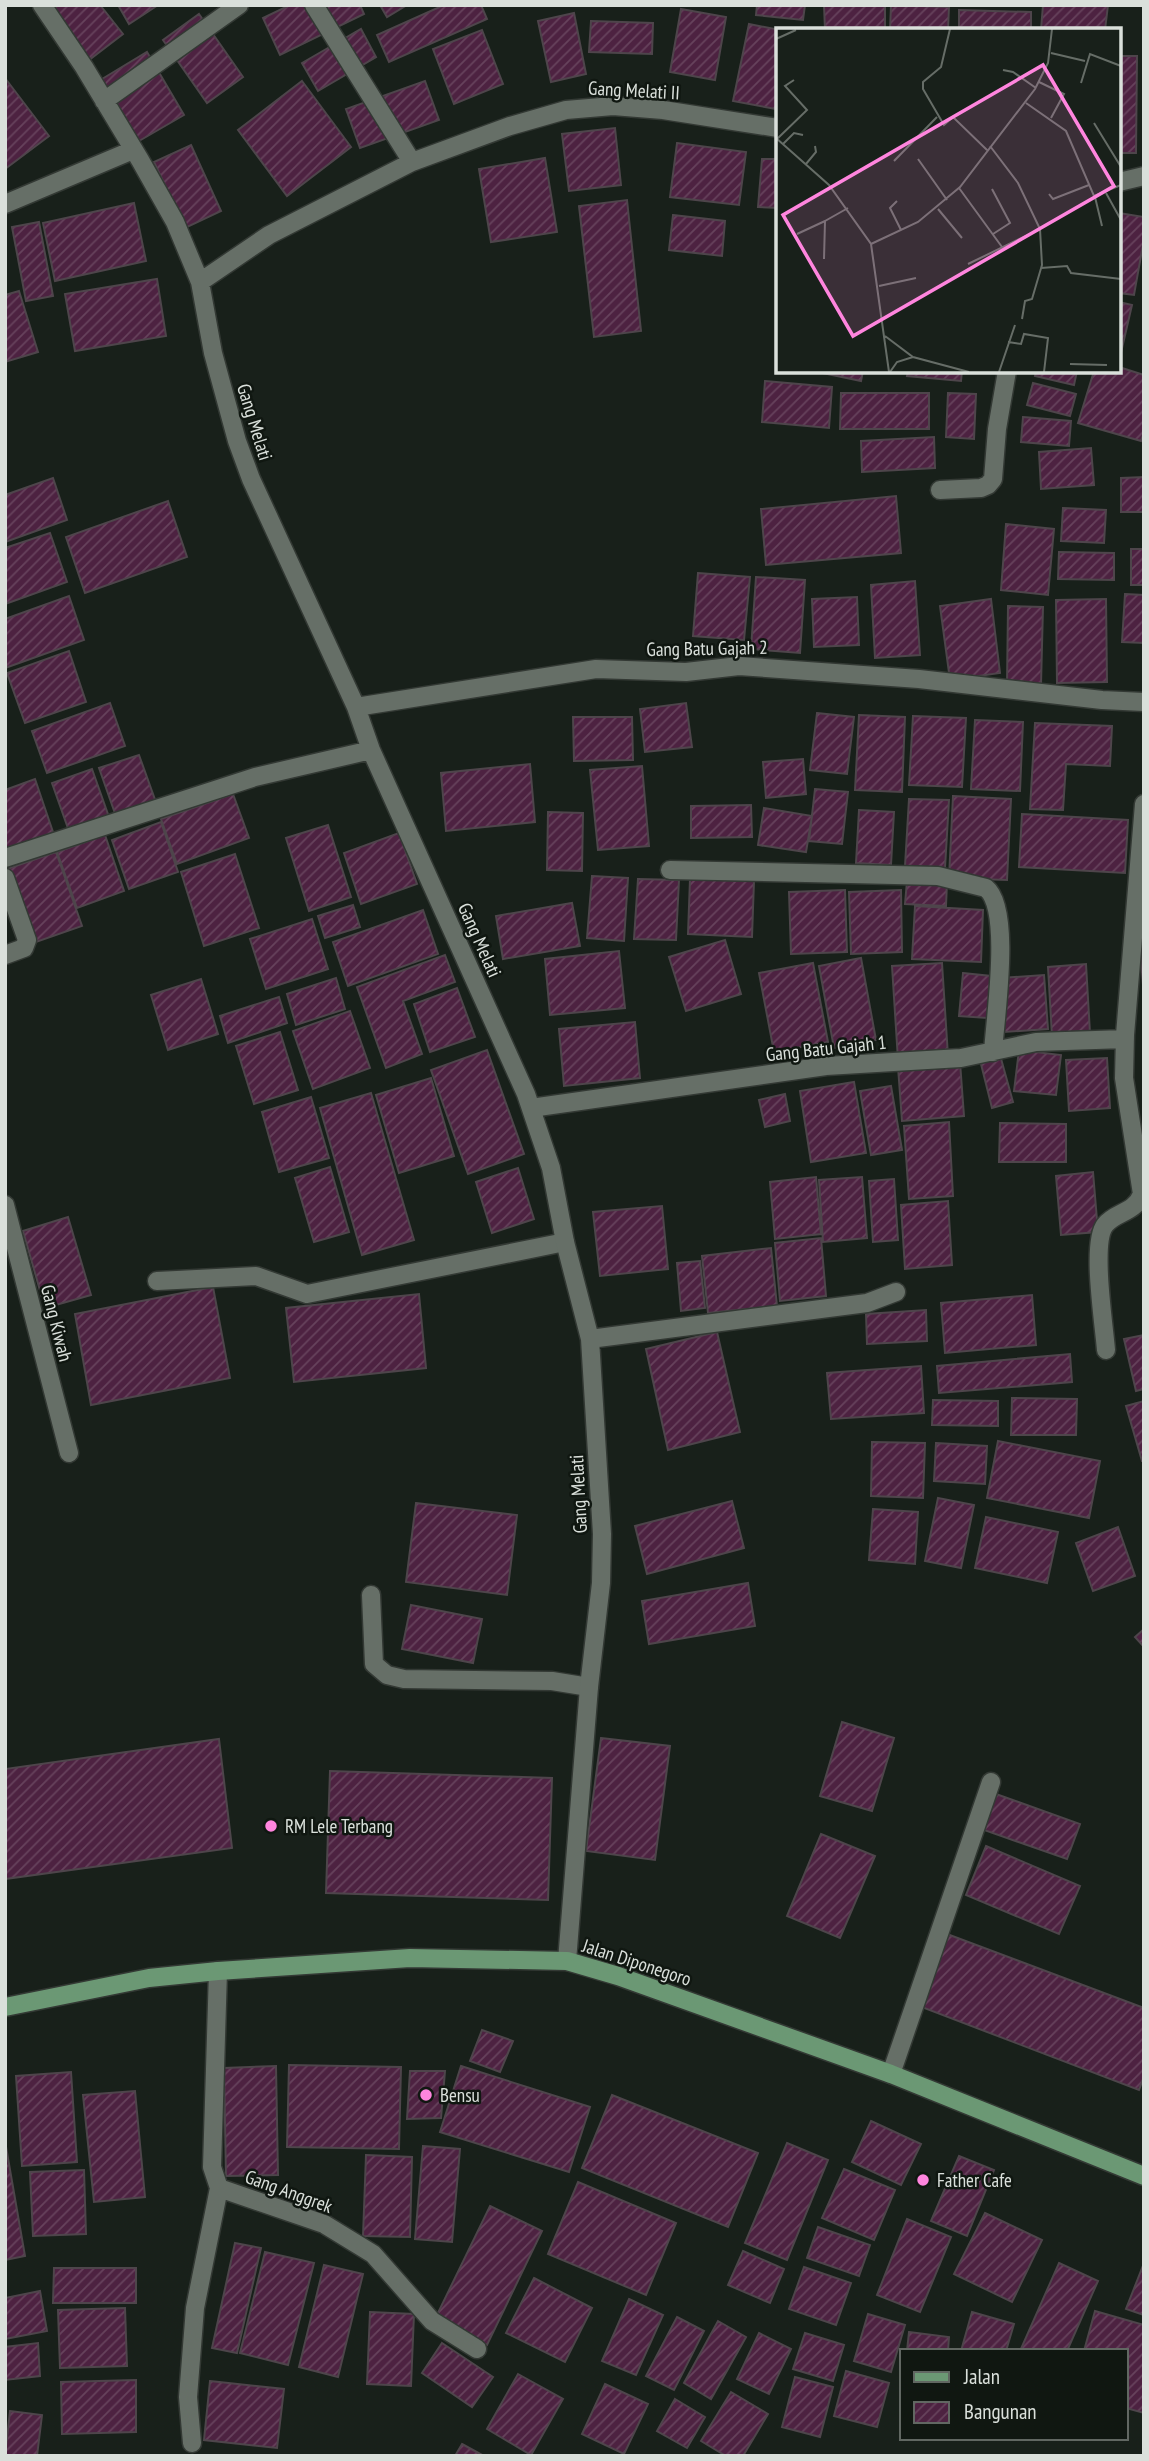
<svg xmlns="http://www.w3.org/2000/svg" width="1149" height="2461" viewBox="0 0 1149 2461" font-family="'PT Sans Narrow',sans-serif">
	<style>
		.building { fill: url(#building-hatch); stroke: #4e454b; stroke-width: 2 }
		.lines { fill: none; stroke-linecap: round; stroke-linejoin: round }
		.service-casing { stroke: #333934; stroke-width: 21 }
		.minor-casing { stroke: #333934; stroke-width: 21 }
		.primary-casing { stroke: #333934; stroke-width: 21 }
		.service { stroke: #666f67; stroke-width: 18 }
		.minor { stroke: #666f67; stroke-width: 18 }
		.primary { stroke: #6b9874; stroke-width: 18 }
		.poi-dot { fill: #ff85de; stroke: #101711; stroke-width: 2.5 }
		.labels { text-anchor: middle; stroke-width: 5; stroke-linejoin: round; paint-order: stroke }
		.street-label { font-size: 19px; fill: #dae0db; stroke: #101711 }
		.poi-label { font-size: 19px; fill: #dae0db; stroke: #101711; text-anchor: start }
		.inset-road { fill: none; stroke: #666d67; stroke-width: 2 }
		.view { fill: #ff85de; fill-opacity: 0.15; stroke: #ff85de; stroke-width: 3.5 }
		.inset-edge { fill: none; stroke: #dae0db; stroke-width: 3.5 }
	</style>
	<defs>
		<pattern id="building-hatch" width="6" height="6" patternUnits="userSpaceOnUse" patternTransform="scale(1.75)"><rect width="6" height="6" fill="#4d2241"/><path d="M-1 1l2-2M0 6l6-6M5 7l2-2" fill="none" stroke="#66425c"/></pattern>
	</defs>
	<rect width="100%" height="100%" fill="#18201a"/>
	<path class="building" d="M46,5H100L123,34L89,60Z
		M118,5H158L129,24Z
		M290,5H360L364,14L280,55L263,18Z
		M380,5H407L387,17Z
		M444,5H481L487,19L389,62L377,35Z
		M757,5H805L803,20L756,15Z
		M824,5H885V30H825Z
		M891,5L949,7L948,30H890Z
		M1043,5H1108L1105,30H1041Z
		M681,9L726,17L715,80L670,72Z
		M959,10L1031,12V30H959Z
		M574,13L586,74L551,82L538,21Z
		M199,14L243,77L207,103L163,40Z
		M591,21L653,23L652,54L589,52Z
		M749,24L780,30H778L776,109L733,101Z
		M361,29L376,57L318,91L302,63Z
		M482,30L503,84L454,104L433,49Z
		M147,52L184,115L139,141L102,79Z
		M1119,56H1137L1136,153H1119Z
		M5,78L49,136L5,169Z
		M302,81L351,147L287,196L238,130Z
		M425,81L439,120L360,148L346,109Z
		M615,128L621,185L569,191L562,134Z
		M677,143L746,152L739,205L670,197Z
		M191,145L221,211L185,228L154,162Z
		M545,158L557,232L491,242L479,169Z
		M762,159H778V208L758,207Z
		M627,200L641,331L594,337L579,206Z
		M134,203L146,261L55,281L43,223Z
		M1119,213L1144,217V239L1134,295L1119,293Z
		M673,215L725,221L722,256L669,250Z
		M39,222L53,296L26,301L12,227Z
		M157,279L166,336L75,351L65,294Z
		M19,291L38,352L5,362V295Z
		M1119,302L1132,305L1120,357H1119Z
		M1119,367L1144,375V432L1141,441L1078,423L1094,371H1119Z
		M813,371H863L861,381Z
		M908,371H962L961,381L907,376Z
		M1036,371H1077L1074,385L1035,376Z
		M765,381L832,387L829,428L762,422Z
		M1033,383L1076,394L1070,416L1027,405Z
		M841,393H929V429H840Z
		M948,393L976,394L974,439L946,437Z
		M1023,417L1071,421L1069,446L1021,442Z
		M934,437L935,468L862,472L861,441Z
		M1091,448L1094,485L1041,489L1039,452Z
		M1144,477V512H1121V478Z
		M53,478L67,520L5,542V495Z
		M896,496L901,553L766,565L761,509Z
		M168,501L187,557L85,593L66,537Z
		M1063,508L1106,510L1104,543L1061,541Z
		M1006,524L1054,529L1048,595L1001,590Z
		M50,533L67,582L5,604V548Z
		M1131,549H1144V585H1131Z
		M1059,552L1114,553V580L1058,579Z
		M698,573L750,577L744,640L693,636Z
		M756,577L805,580L800,653L751,649Z
		M915,581L920,655L875,658L871,585Z
		M1125,594L1144,595V643L1122,642Z
		M69,596L84,640L5,668V619Z
		M857,597L859,645L814,647L812,599Z
		M991,599L1000,673L950,680L940,606Z
		M1106,599L1107,682L1057,683L1056,600Z
		M1008,606L1043,607L1041,685H1007Z
		M69,651L86,702L25,723L7,673Z
		M110,703L125,746L47,773L32,731Z
		M686,703L692,747L645,752L640,709Z
		M817,713L854,717L847,774L810,770Z
		M859,715L905,717L902,792L855,790Z
		M913,716L966,718L962,787L909,785Z
		M573,717H632L633,760L574,761Z
		M975,720L1023,722L1020,791L971,789Z
		M1035,723L1112,726L1110,766L1066,764L1063,810L1030,809Z
		M139,755L158,808L118,822L99,768Z
		M803,759L806,794L766,798L763,762Z
		M530,764L535,822L446,831L441,773Z
		M642,766L649,846L598,850L590,770Z
		M92,769L110,820L70,834L52,783Z
		M35,779L55,838L5,856V790Z
		M815,789L848,792L842,844L809,841Z
		M233,794L249,838L177,864L161,819Z
		M953,796L1011,799L1007,880L949,878Z
		M909,799L949,800L945,868L905,866Z
		M751,805L752,837L691,838V806Z
		M764,808L812,816L806,852L758,845Z
		M859,810L894,812L891,865L856,863Z
		M548,812L583,813L582,871L547,870Z
		M1022,814L1128,820L1125,873L1019,867Z
		M161,822L178,872L129,889L112,840Z
		M328,825L351,897L309,911L286,838Z
		M399,833L417,884L361,904L344,853Z
		M105,835L124,891L77,908L57,852Z
		M56,852L82,926L33,943L7,869Z
		M235,854L259,928L204,946L181,872Z
		M592,876L628,878L624,941L587,938Z
		M638,879L679,880L676,940L634,939Z
		M690,879L754,881L752,937L688,934Z
		M907,881L947,883L946,906L905,904Z
		M845,890L847,952L791,954L789,892Z
		M901,890L902,952L851,954L849,892Z
		M572,903L580,946L503,959L496,916Z
		M353,905L360,927L325,938L318,916Z
		M915,906L983,910L981,962L912,959Z
		M423,910L438,954L348,986L333,942Z
		M312,919L328,969L266,989L250,939Z
		M725,940L741,994L686,1011L669,957Z
		M1144,945V998L1140,946Z
		M619,951L625,1008L550,1015L545,959Z
		M445,955L455,982L403,1001L422,1054L386,1068L357,987Z
		M861,958L876,1040L834,1048L819,966Z
		M813,963L828,1042L774,1052L759,973Z
		M942,963L948,1056L898,1060L892,966Z
		M1086,964L1090,1033L1052,1036L1048,967Z
		M963,973L991,976L987,1018L959,1016Z
		M1044,975L1048,1029L1004,1032L1001,978Z
		M336,978L345,1009L296,1025L287,994Z
		M201,979L218,1034L168,1050L151,995Z
		M457,988L475,1037L430,1052L414,1004Z
		M279,997L287,1023L228,1043L220,1016Z
		M350,1011L370,1068L313,1089L293,1031Z
		M635,1022L640,1078L564,1086L559,1029Z
		M280,1032L298,1090L254,1104L236,1046Z
		M487,1050L524,1154L468,1174L431,1070Z
		M1019,1050L1061,1055L1056,1095L1014,1091Z
		M1000,1055L1013,1102L992,1108L980,1060Z
		M1107,1058L1110,1108L1069,1111L1066,1060Z
		M960,1062L964,1116L902,1121L898,1067Z
		M431,1078L454,1156L399,1173L376,1095Z
		M854,1082L866,1153L811,1162L800,1091Z
		M891,1086L902,1150L871,1155L860,1091Z
		M371,1093L414,1240L362,1255L320,1108Z
		M785,1094L790,1121L765,1127L759,1100Z
		M311,1097L329,1158L279,1172L262,1112Z
		M949,1122L953,1196L909,1199L904,1126Z
		M1000,1123L1066,1124V1162H999Z
		M330,1167L349,1232L314,1242L295,1178Z
		M518,1168L534,1219L492,1233L476,1182Z
		M1093,1172L1098,1232L1061,1235L1056,1176Z
		M816,1177L821,1234L775,1239L770,1182Z
		M862,1177L867,1238L823,1242L819,1180Z
		M894,1179L898,1240L873,1242L869,1181Z
		M948,1201L952,1265L905,1269L901,1205Z
		M662,1206L668,1269L600,1276L593,1212Z
		M68,1217L91,1295L45,1308L23,1231Z
		M821,1238L826,1296L780,1301L775,1243Z
		M771,1248L777,1306L708,1313L702,1256Z
		M700,1261L705,1308L681,1311L677,1263Z
		M213,1287L230,1378L91,1405L75,1314Z
		M419,1294L426,1368L294,1382L286,1308Z
		M1032,1295L1036,1345L945,1353L941,1303Z
		M926,1310L927,1341L867,1344L866,1314Z
		M717,1332L740,1432L668,1450L646,1349Z
		M1144,1335V1389L1136,1391L1124,1339Z
		M1070,1354L1072,1382L939,1393L937,1366Z
		M921,1366L924,1413L831,1419L827,1373Z
		M1012,1398L1077,1399L1076,1435H1011Z
		M933,1400L998,1401V1426L932,1425Z
		M1144,1401V1461H1142L1126,1406Z
		M998,1441L1100,1461L1089,1518L987,1498Z
		M872,1442L925,1443L923,1498L871,1496Z
		M936,1443L987,1446L985,1484L934,1481Z
		M938,1498L974,1505L961,1568L925,1561Z
		M732,1501L744,1548L647,1574L635,1526Z
		M416,1503L517,1515L507,1595L406,1582Z
		M873,1509L918,1512L915,1564L869,1560Z
		M986,1517L1058,1532L1047,1583L975,1568Z
		M1118,1527L1135,1576L1093,1591L1076,1543Z
		M748,1583L755,1626L649,1644L642,1601Z
		M411,1605L482,1619L473,1663L402,1649Z
		M1144,1629V1647L1135,1637Z
		M842,1722L894,1738L872,1811L820,1796Z
		M601,1738L670,1746L655,1860L586,1851Z
		M219,1739L232,1848L5,1879V1769Z
		M330,1771L552,1778L548,1900L326,1893Z
		M996,1794L1080,1824L1067,1859L984,1830Z
		M821,1834L875,1856L840,1938L787,1916Z
		M986,1846L1080,1886L1059,1934L966,1895Z
		M947,1934L1144,2008V2076L1139,2090L919,2006Z
		M482,2030L513,2041L500,2072L470,2061Z
		M289,2065L401,2067L399,2149L287,2147Z
		M276,2066L278,2175L226,2176L224,2068Z
		M461,2066L590,2107L569,2172L440,2132Z
		M410,2071H445L441,2118L407,2119Z
		M71,2072L77,2162L22,2166L16,2076Z
		M135,2091L145,2197L94,2202L83,2095Z
		M612,2095L758,2153L728,2227L582,2168Z
		M871,2121L921,2144L901,2185L852,2162Z
		M5,2141L25,2256L5,2260Z
		M787,2143L828,2160L787,2260L745,2243Z
		M423,2146L460,2149L452,2242L415,2239Z
		M366,2155L412,2157L410,2237L363,2236Z
		M959,2156L994,2170L967,2236L931,2221Z
		M844,2169L895,2190L874,2240L822,2218Z
		M84,2170L86,2234L33,2236L30,2172Z
		M578,2182L676,2223L646,2295L548,2254Z
		M490,2206L542,2231L487,2345L435,2319Z
		M985,2213L1042,2240L1012,2302L954,2274Z
		M907,2219L951,2237L920,2312L877,2295Z
		M818,2227L870,2245L859,2276L807,2258Z
		M235,2243L261,2248L237,2353L212,2348Z
		M743,2251L784,2269L770,2303L728,2285Z
		M265,2252L314,2263L288,2365L240,2353Z
		M1059,2263L1098,2281L1067,2351H1020Z
		M1144,2263V2315L1126,2309Z
		M324,2265L363,2274L338,2377L299,2367Z
		M804,2267L851,2283L836,2325L789,2309Z
		M54,2268H136V2303H53Z
		M534,2278L592,2308L565,2362L506,2333Z
		M40,2291L47,2331L5,2339V2298Z
		M629,2299L663,2315L636,2375L602,2361Z
		M125,2308L127,2366L60,2368L58,2310Z
		M1095,2311L1144,2325V2413L1126,2408V2351H1084Z
		M370,2312L414,2314L411,2386L367,2384Z
		M972,2312L1014,2324L1006,2351H961Z
		M868,2314L905,2325L891,2372L854,2361Z
		M677,2317L704,2331L674,2390L646,2376Z
		M718,2321L746,2337L711,2399L684,2383Z
		M909,2332L949,2337L948,2351H907Z
		M759,2333L791,2349L769,2394L737,2379Z
		M805,2333L844,2345L833,2381L793,2369Z
		M38,2343L40,2376L5,2380V2347Z
		M442,2343L493,2377L472,2407L422,2373Z
		M846,2371L889,2383L877,2427L834,2416Z
		M518,2374L563,2399L531,2455L487,2429Z
		M795,2377L833,2387L820,2437L782,2427Z
		M136,2380V2432L62,2434L61,2382Z
		M210,2381L284,2389L277,2448L204,2440Z
		M605,2384L648,2404L624,2454L582,2434Z
		M731,2392L768,2414L743,2456H726L701,2441Z
		M675,2399L705,2417L687,2448L657,2431Z
		M10,2411L42,2415L37,2456H5Z
		M462,2444L484,2456H455Z"/>
	<g class="lines">
		<defs>
			<path id="service" d="M157,1281L256,1276L307,1294L565,1242
				M371,1595L374,1664L387,1675L404,1679L552,1681L589,1687"/>
			<path id="minor" d="M42,5L84,67L140,160L175,222L200,282L213,353L237,441L251,479L356,707L371,750L526,1094L551,1168L565,1242L590,1339L602,1534L601,1583L589,1687L567,1961
				M314,5L412,162
				M104,101L239,5
				M1119,182L1144,176
				M5,204L133,150
				M200,282L269,235L412,162L510,126L566,110L613,106L663,110L778,128
				M940,490L981,488L988,485L993,479L997,429L1007,371
				M356,707L596,669L686,672L739,666L919,679L1102,700L1144,702
				M5,858L255,777L371,750
				M670,870L938,876L986,888C1012,909 995,1018 993,1052
				M5,878L27,940L24,948L5,955
				M531,1108L826,1066L961,1058L1036,1042L1125,1039
				M5,1205L69,1453
				M590,1339L867,1303L896,1292
				M1106,1350C1104,1324 1091,1243 1105,1225C1116,1211 1134,1214 1142,1194L1124,1078L1125,1035L1144,804
				M218,1971L212,2167L219,2188L324,2224L373,2254L432,2321L477,2349
				M891,2074L991,1782
				M192,2443L188,2397L195,2308L219,2188"/>
			<path id="primary" d="M5,2007L149,1978L218,1971L410,1958L567,1961L618,1976L891,2074L1144,2176"/>
		</defs>
		<use href="#service" class="service-casing"/>
		<use href="#minor" class="minor-casing"/>
		<use href="#primary" class="primary-casing"/>
		<use href="#service" class="service"/>
		<use href="#minor" class="minor"/>
		<use href="#primary" class="primary"/>
	</g>
	<g class="poi-dot">
		<circle cx="271" cy="1826" r="7"/>
		<circle cx="426" cy="2095" r="7"/>
		<circle cx="923" cy="2180" r="7"/>
	</g>
	<g class="labels">
		<g class="street-label">
			<text transform="translate(634 90) rotate(3)" y="7">Gang Melati II</text>
			<text transform="translate(255 422) rotate(73)" y="7">Gang Melati</text>
			<text transform="translate(707 648) rotate(-1)" y="7">Gang Batu Gajah 2</text>
			<text transform="translate(480 940) rotate(66)" y="7">Gang Melati</text>
			<text transform="translate(826 1048) rotate(-6)" y="7">Gang Batu Gajah 1</text>
			<text transform="translate(57 1323) rotate(76)" y="7">Gang Kiwah</text>
			<text transform="translate(578 1494) rotate(-93)" y="7">Gang Melati</text>
			<text transform="translate(637 1962) rotate(18)" y="7">Jalan Diponegoro</text>
			<text transform="translate(289 2191) rotate(20)" y="7">Gang Anggrek</text>
		</g>
		<g class="poi-label">
			<text x="285" y="1833">RM Lele Terbang</text>
			<text x="440" y="2102">Bensu</text>
			<text x="937" y="2187">Father Cafe</text>
		</g>
	</g>
	<g transform="translate(776 28)">
		<rect width="345" height="345" fill="#18201a"/>
		<path class="inset-road" d="M174,1L165,39L147,54V61L168,97L177,89L211,122M0,11L20,2M275,25L309,33M227,42L237,44L260,60M263,54L288,66L275,90M305,55L314,26L345,38M250,75L290,103L318,168L345,157M318,95L345,139M0,110L53,157L95,216L113,344M1,111L31,82L9,58L18,52M7,116L18,105L27,107M214,118L242,155L264,201L266,237L256,271L249,273L246,291M142,131L171,172M118,133L161,89M30,136L40,124L39,118M183,160L226,219M216,161L234,195L217,206M330,165L345,192M273,166L277,171L313,157M319,169L326,198M121,173L114,180L125,202M162,181L186,210M21,206L49,193M95,216L142,194L184,159L259,61L272,35L276,1M48,231L49,193L72,180M192,236L264,201M265,240L291,238L295,245L345,251M103,258L140,250M109,308L137,329L193,344M232,314L245,316L248,306L272,310L268,344M294,336L331,337M114,344L121,334L137,329M223,344L239,297"/>
		<path class="view" d="M267,37L338,158L77,308L7,187Z"/>
		<rect width="345" height="345" class="inset-edge"/>
	</g>
	<rect width="1149" height="2461" fill="none" stroke="#dae0db" stroke-width="14"/>
	<rect x="900" y="2349" width="228" height="91" fill="#101711" stroke="#616762" stroke-width="2"/>
	<rect x="914" y="2372" width="35" height="10" fill="#6b9874" stroke="#616762" stroke-width="2"/>
	<text x="964" y="2384" font-size="21" fill="#dae0db">Jalan</text>
	<rect x="914" y="2402" width="35" height="21" fill="url(#building-hatch)" stroke="#616762" stroke-width="2"/>
	<text x="964" y="2419" font-size="21" fill="#dae0db">Bangunan</text>
</svg>
